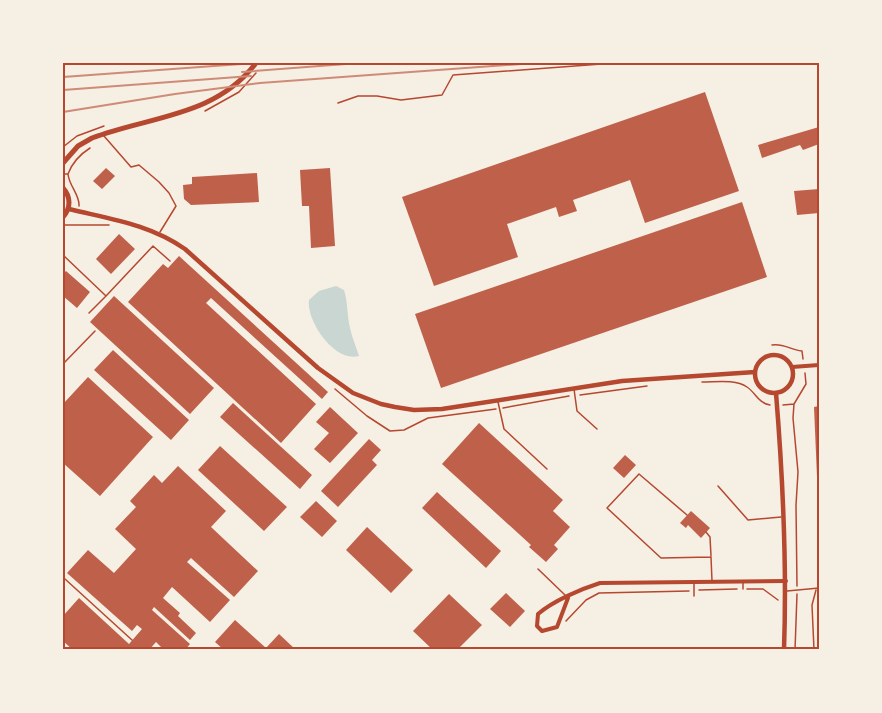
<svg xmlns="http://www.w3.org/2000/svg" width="882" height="713" viewBox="0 0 882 713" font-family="'Exo 2',sans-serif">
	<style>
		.water { fill: #c9d6d2 }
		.building { fill: #bf614a }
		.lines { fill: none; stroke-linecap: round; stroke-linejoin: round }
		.path { stroke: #b5482f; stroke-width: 1.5 }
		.service { stroke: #b5482f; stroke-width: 1.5 }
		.minor { stroke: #b5482f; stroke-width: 4 }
		.tertiary { stroke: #b5482f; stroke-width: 4.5 }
		.secondary { stroke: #b5482f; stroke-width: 5 }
		.rail { stroke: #cf8b77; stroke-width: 2 }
		.neatline { fill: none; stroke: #b5482f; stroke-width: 2 }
	</style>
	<rect width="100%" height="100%" fill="#f6efe4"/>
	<path class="water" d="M336,286L344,290C348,303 347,315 350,328C352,337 356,347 359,356C335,363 306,321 309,300L319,291Z"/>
	<path class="building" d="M705,92L739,191L645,223L630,180L573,200L577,211L559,217L556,207L507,224L518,257L434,286L402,197Z
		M819,127V144L803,150L800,145L762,158L758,145Z
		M106,168L115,176L102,189L93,181Z
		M330,168L335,246L311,248L309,206H302L300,170Z
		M257,173L259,202L191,205L184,199L183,185L192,184V177Z
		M819,189V213L797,215L794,191Z
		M742,202L767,277L441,388L415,314Z
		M119,234L135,249L111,274L96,259Z
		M179,256L328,392L322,399L211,298L206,303L316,404L281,443L128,302L163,264L168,268Z
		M66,271L90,292L77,308L63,296V274Z
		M114,296L214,388L190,414L90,322Z
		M113,350L189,420L171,440L94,370Z
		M88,377L153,437L100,496L63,463V404Z
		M233,403L312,475L300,489L220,417Z
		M819,406V477H817L814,407Z
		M330,407L358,433L330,463L314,449L329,433L316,422Z
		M479,423L563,500L553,511L570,527L554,545L558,549L546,562L529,547L531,545L442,464Z
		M369,439L381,450L372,460L377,465L338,507L321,491Z
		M220,446L287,507L264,531L198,470Z
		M625,455L636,465L624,478L613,468Z
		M178,466L226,511L211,527L258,571L234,597L191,558L187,562L230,600L210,622L172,587L163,598L180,613L178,616L196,633L190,640L154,607L152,610L190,644L185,650H164L156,642L149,650H73L63,641V616L79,598L129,644L142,629L137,625L132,631L67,573L88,550L114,573L136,549L115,529L136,507L130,501L154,475L162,483Z
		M437,492L501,551L486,568L422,508Z
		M316,501L337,521L322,537L300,517Z
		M691,511L710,528L701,538L688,525L686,528L680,523Z
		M367,527L413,570L391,593L346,550Z
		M506,593L525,611L510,627L490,609Z
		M449,594L482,625L460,647L463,650H433L413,631Z
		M235,620L266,648L279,634L296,650H224L215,642Z"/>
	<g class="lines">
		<path class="path" d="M338,103L358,96H377L401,100L442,95L453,75L615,63
			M205,111L239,92L256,73
			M63,147L77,136L104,126
			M63,174H68C69,186 80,195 79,206
			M68,174C72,163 79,155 90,148
			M63,225H109
			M772,345C784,343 790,350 802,351L803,359
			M702,382C717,382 735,379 747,387C756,393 758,403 770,405
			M335,389L367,416L390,431L404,430L428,418L496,409
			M580,395L647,386
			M783,405L794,404
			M503,408L569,396
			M797,586L796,505L798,472L793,418L794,404L806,384L805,373
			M747,589H763L778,600
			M699,590L737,589
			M566,621L586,600L599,593L689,591
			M795,650L797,594"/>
		<path class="service" d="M104,136L131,167L139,165L159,182L169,193L176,206L160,232
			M63,255L106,296L153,246L170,261
			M89,313L106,296
			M63,364L95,331
			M574,389L577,411L597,429
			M498,402L504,429L547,469
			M718,486L748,520L781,517
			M687,515L639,474L607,508L661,558L711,557L712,581
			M706,532L710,537L711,556
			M538,569L565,595
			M65,579L132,640
			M743,589V583
			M787,591L819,588
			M694,596V583
			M814,650L812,605L816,590"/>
		<path class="minor" d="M792,367L819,365
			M568,598L557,627L542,631L537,626L538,614C553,601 581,589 600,583L786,581"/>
		<path class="tertiary" d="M69,209C110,219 149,224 185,249L318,368L353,393L381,404L395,407L414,410L442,409L622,381L755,372
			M755 374a19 19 0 1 1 38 0a19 19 0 1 1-38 0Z
			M776,393C783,479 787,564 784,650"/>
		<path class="secondary" d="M63,163L78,146L92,138C150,116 215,117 256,63
			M63,188C71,197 71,208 63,217"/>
		<path class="rail" d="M242,72L359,63
			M63,77L255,63
			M63,90L251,76
			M63,112L175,94L260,83L535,63"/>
	</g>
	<rect width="882" height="713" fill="none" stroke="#f6efe4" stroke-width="129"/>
	<rect x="64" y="64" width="754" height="584" class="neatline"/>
</svg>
